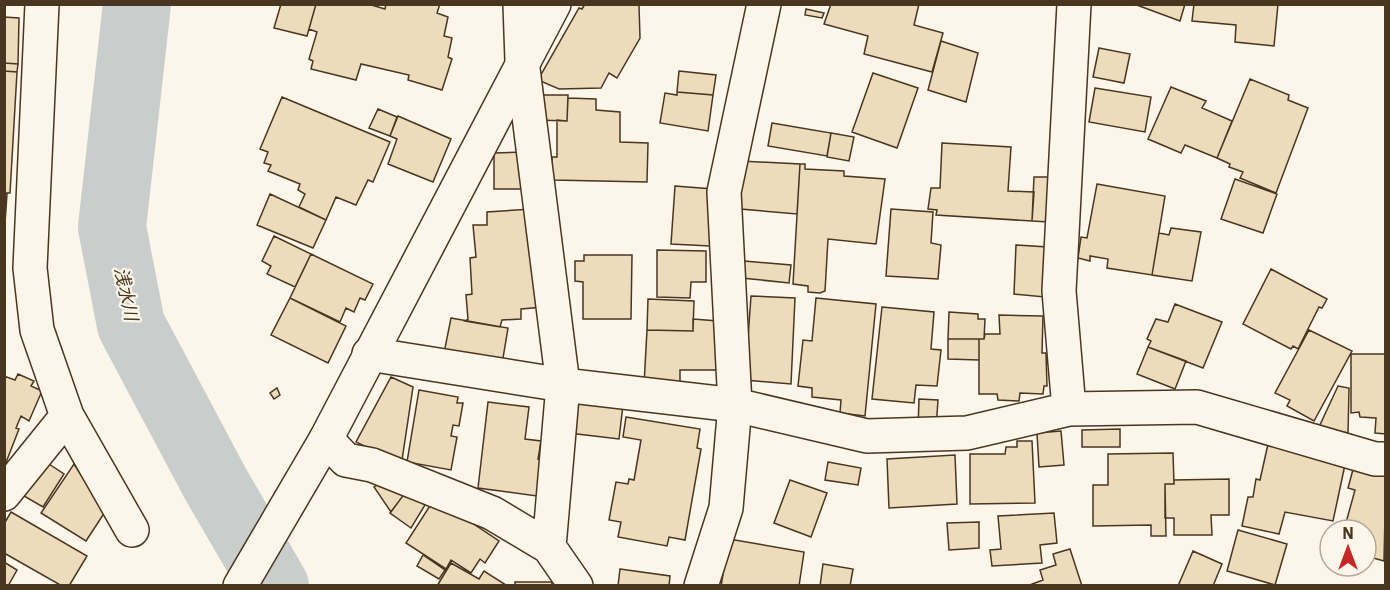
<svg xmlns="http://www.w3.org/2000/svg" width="1390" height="590" viewBox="0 0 1390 590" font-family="'IBM Plex Sans','Noto Sans JP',sans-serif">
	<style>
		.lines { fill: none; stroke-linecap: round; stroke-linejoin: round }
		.river { stroke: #c9cecd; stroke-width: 68 }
		.building { fill: #ecdcbc; stroke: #4a3520; stroke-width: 1.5 }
		.street-casing { stroke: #4a3520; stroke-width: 36 }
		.secondary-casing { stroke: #4a3520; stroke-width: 36 }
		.street { stroke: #fbf6e9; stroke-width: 33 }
		.secondary { stroke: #fbf6e9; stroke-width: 33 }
		.labels { text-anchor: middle; stroke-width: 4.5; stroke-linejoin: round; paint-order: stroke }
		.water-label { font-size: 18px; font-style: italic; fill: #4a3520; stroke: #fbf6e9 }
	</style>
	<rect width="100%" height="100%" fill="#fbf6e9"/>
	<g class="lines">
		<path class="river" d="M137,4L112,227L131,325L215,483L275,586"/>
	</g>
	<path class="building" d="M281,4H316L307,36L274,28Z
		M316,4H368L385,9L386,4H440L437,13L448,17L444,36L452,38L448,57L452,59L442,90L408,80L409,75L361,64L356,80L311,69L313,61L309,59L317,32L309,29Z
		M585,4L639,5L640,38L617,78L609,73L601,88L559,89L538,80L579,8L582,9Z
		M831,4H919L914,25L943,33L932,72L864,54L868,36L824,24Z
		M1134,4H1185L1180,21Z
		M1194,4H1278L1274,46L1235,42L1236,25L1192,21Z
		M806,9L824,13L822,18L805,15Z
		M4,17L19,18L18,64L4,63Z
		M941,41L978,53L966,102L928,90Z
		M1099,48L1130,54L1124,83L1093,77Z
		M4,63L18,64L17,72L4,71Z
		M4,71L17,72L10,193H4Z
		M679,71L716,75L713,95L677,92Z
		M873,73L918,88L897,148L852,132Z
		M1250,79L1289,95L1288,100L1308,108L1276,193L1240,178L1243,172L1229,167L1230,164L1217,158Z
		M1171,87L1206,101L1202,108L1232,121L1217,158L1185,145L1181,153L1148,139Z
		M1095,88L1151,97L1145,132L1089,122Z
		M677,92L713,95L708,131L660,123L665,93L677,95Z
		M539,95H568L567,121L538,120Z
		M282,97L390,142L373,182L368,180L356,205L336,197L326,220L299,207L305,194L298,190L300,184L268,171L271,165L264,163L268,152L260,149Z
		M568,98L596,99V110L620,112V142L648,143L647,182L552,180V157H557V120L567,121Z
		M378,109L397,117L390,136L369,128Z
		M398,116L451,139L433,182L388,164L397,139L390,136Z
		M772,123L831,133L827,156L768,146Z
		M831,133L854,137L849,161L827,157Z
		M942,143L1011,147L1008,191L1034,192L1032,221L936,215L937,210L928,209L931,188H940Z
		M525,152V189H494V153Z
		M741,161L800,164L797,214L740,209Z
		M800,164H805V169L844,171V176L885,179L876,244L828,239L825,291L820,293L808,292V286L793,284Z
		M1034,177H1052L1049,222L1032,221Z
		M1235,179L1277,194L1263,233L1221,219Z
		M1097,184L1165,196L1152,275L1107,268L1108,259L1090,256V261L1078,258L1081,237L1087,238Z
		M675,186L713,189L710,246L671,244Z
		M4,193L7,194L5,223H4Z
		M270,194L326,220L313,248L257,225Z
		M532,209L544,307L521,309V319L502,320L500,327L465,321L468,319L466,295L472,294L470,258L476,257L473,225H487V212Z
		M891,209L933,212L931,243L941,245L938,279L886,276Z
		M1171,228L1201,232L1192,281L1152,275L1159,233L1169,235Z
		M274,236L311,254L295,287L267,274L271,266L262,261Z
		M1016,245L1048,247L1045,297L1014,294Z
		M657,250L706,251V282H691L690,298L657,297Z
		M311,254L373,284L365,300L360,298L354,312L346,308L340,322L290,298Z
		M584,255H632L631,319H583V282L575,281V261H584Z
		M744,261L791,265L789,283L742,278Z
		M1271,269L1327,299L1322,308L1319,307L1298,349L1293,346L1291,349L1243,324Z
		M751,296L795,298L791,384L745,380Z
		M290,298L346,326L328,363L271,335Z
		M816,298L876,304L865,416L840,413L841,400L812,397V388L798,386L803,340L812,341Z
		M648,299L694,301L693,331L647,330Z
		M1175,304L1222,322L1203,368L1148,347L1151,341L1147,339L1156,319L1168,322Z
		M882,307L934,312L931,349L941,350L937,386L916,385L914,403L872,399Z
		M949,312L978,314V319H985L984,339H948Z
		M999,315L1043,316L1042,353H1046L1047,386H1044L1043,394L1020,393L1019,401L998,400L997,394H979V339H984L985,334H1000Z
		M451,318L508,328L501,370L443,358Z
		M693,319L718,321L716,370H680V387L644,385L647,330L693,331Z
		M1309,330L1352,351L1314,421L1287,406L1290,400L1275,393Z
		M948,339H979V360L948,359Z
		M1148,347L1186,361L1175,389L1137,374Z
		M1351,354H1386V434L1375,433L1376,418L1360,417L1359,412L1351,413Z
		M18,374L34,381L31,386L42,391L29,421L21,416L16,428L19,429L5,465L4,376L15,380Z
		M391,377L413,387L402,460L387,457L356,442Z
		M1338,386L1349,388L1348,433L1319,427Z
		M277,388L280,395L274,399L270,393Z
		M419,390L458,397L457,403H463L459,426L453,425L451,436L457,437L451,470L407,462Z
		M573,399L623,405L619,439L569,433Z
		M919,399L938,400L936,429H918Z
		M488,402L529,407L525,439L541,441L538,459L547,460L544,497L478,488Z
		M626,417L700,429L697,448L701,449L685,540L669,537L667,546L618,537L621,522L609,520L616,482L628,484L629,479L634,480L641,440L623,437Z
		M1120,429V447H1082V430Z
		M1061,431L1064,465L1039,467L1037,433Z
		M1017,441H1032L1035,503L970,504V454H1005L1006,447H1017Z
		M1268,444L1346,460L1333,521L1285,512L1279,534L1242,526L1248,497H1253L1256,479L1260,480Z
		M1173,453L1174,484H1165L1166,536H1151V525L1093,526V485H1108V454Z
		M955,455L957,504L889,508L887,459Z
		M46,462L64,474L43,507L24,496Z
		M828,462L861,468L858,485L825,480Z
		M1355,462L1386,471L1384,561L1366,556V530H1344L1355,490L1348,488Z
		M74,464L105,512L86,541L41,513Z
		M1229,479V515H1211L1212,535H1174V518H1165V484H1174V480Z
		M790,480L827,493L811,537L774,523Z
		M378,484L405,493L391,512L374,487Z
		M405,493L428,500L411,528L390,513Z
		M435,498L499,541L485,563L480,559L471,573L451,560L446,569L406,543Z
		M11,512L87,556L69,586H62L4,553V524Z
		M1054,513L1057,543L1040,545L1042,563L992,566L990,550L1001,549L998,516Z
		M979,522V548L949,550L947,523Z
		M1238,530L1287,544L1275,585L1227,571Z
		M729,539L804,552L799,586H721Z
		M1070,549L1082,586H1027L1043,580L1040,570L1056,565L1053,554Z
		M1193,551L1222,564L1213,586H1178Z
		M423,555L445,570L439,579L417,566Z
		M4,562L17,570L8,586H4Z
		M451,563L479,579L484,571L506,585L437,586Z
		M823,564L853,569L850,586H820Z
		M620,569L670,576L669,586H618Z
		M515,582H552V586H515Z"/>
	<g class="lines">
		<defs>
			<path id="street" d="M42,4L30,268L37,330L67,416L132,530
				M520,4L522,61L563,385L549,547
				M369,354L563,385L735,405L867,436L967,433L1069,409L1197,407L1375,459H1386
				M1069,409L1059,291L1074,4
				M326,439L346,460L372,465L492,513L549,547L576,586
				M4,494L67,416
				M701,586L726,508L735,405L724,192L764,4"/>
			<path id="secondary" d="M240,586L326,439L554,4"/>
		</defs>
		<use href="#street" class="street-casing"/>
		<use href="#secondary" class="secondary-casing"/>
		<use href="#street" class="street"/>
		<use href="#secondary" class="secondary"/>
	</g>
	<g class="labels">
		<g class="water-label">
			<text transform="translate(126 294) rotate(78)" y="6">浅水川</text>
		</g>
	</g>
	<rect width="1390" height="590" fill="none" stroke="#4a3520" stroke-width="12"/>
	<g transform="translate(1348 548)"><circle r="28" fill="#fbf6e9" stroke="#b4a999" stroke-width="1.5"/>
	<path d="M0-4.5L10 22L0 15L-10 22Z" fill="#c62828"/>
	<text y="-9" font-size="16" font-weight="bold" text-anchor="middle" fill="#4a3520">N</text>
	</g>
</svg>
